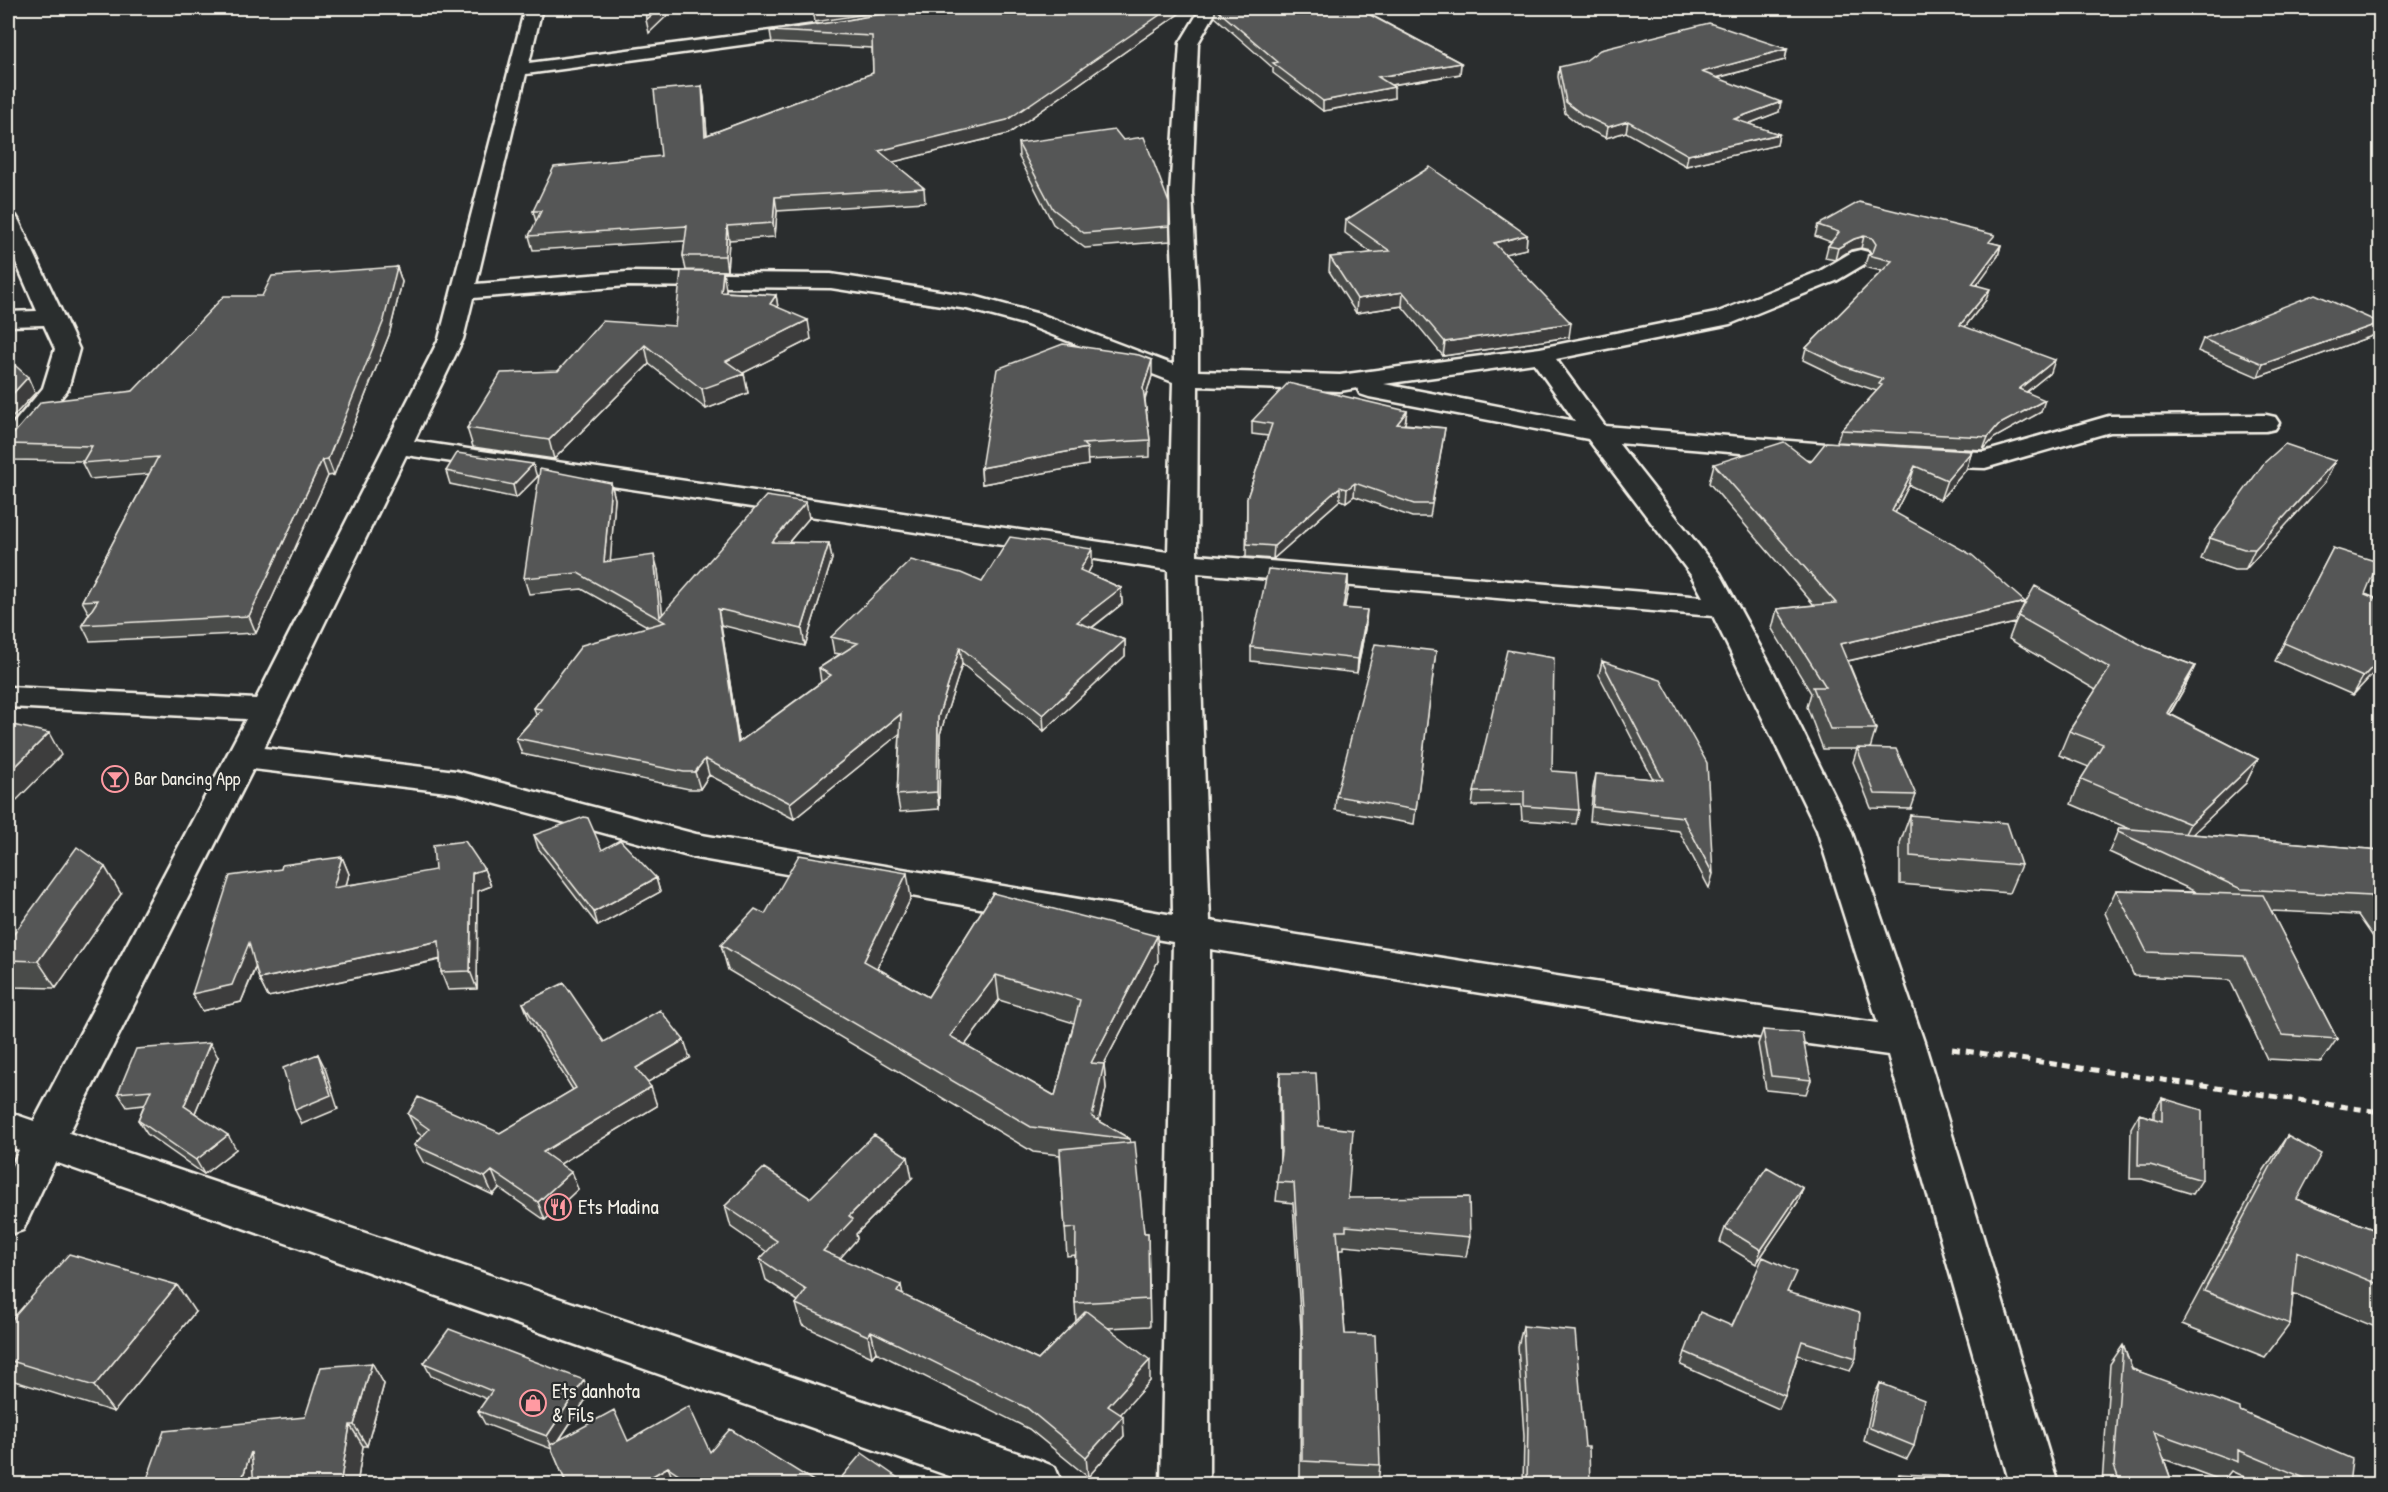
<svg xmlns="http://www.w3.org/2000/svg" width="2388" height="1492" viewBox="0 0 2388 1492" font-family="'Patrick Hand',sans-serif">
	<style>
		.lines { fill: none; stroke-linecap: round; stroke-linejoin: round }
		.minor-casing { stroke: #f4f1e8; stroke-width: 5 }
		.path { stroke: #f4f1e8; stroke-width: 5; stroke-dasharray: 8 6; stroke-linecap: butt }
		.minor { fill: #2a2d2e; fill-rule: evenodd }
		.wall { fill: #494b4a; stroke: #f4f1e8; stroke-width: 1.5; fill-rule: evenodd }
		.shaded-wall { fill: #3c3d3c; stroke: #f4f1e8; stroke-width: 1.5 }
		.building { fill: #555756; stroke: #f4f1e8; stroke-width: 1.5; fill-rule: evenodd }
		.labels { text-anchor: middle; stroke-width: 4.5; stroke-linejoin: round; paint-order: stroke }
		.poi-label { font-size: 18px; fill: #f4f1e8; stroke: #2a2d2e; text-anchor: start }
		.near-poi-label { font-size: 21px; fill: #f4f1e8; stroke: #2a2d2e; text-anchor: start }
	</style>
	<rect width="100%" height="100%" fill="#2a2d2e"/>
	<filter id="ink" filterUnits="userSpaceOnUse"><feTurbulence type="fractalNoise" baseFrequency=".0167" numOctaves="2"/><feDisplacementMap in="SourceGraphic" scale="12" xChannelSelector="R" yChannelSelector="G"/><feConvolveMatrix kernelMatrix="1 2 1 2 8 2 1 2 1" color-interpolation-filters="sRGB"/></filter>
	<g filter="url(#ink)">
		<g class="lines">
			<defs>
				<path id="minor" d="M525,8H542L529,63L816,25L822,26L825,30L822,34L816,35L526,74L476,284L628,272L831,274L977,297L1043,315L1174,365V301L1170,193L1180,43L1201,8H1218L1198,43L1192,193L1198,301V371L1340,375L1540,348L1716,313L1820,271L1852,252L1860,250L1868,252L1871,257L1868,262L1836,281L1730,324L1556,359L1605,426L1864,447L1873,449L1877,455L1873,461L1864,463L1618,443L1720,573L1770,665L1851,830L1924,1042L2058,1484H2010L1888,1055L1708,1030L1210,949L1209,1484H1161L1173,942L696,858L456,793L253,769L69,1133L1038,1460L1055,1467L1062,1484H972L55,1162L23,1230L8,1235V1174L19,1150L8,1146V1112L34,1121L246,719L8,707V687L256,699L439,339ZM628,286L831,288L967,309L1027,325L1173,382L1168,552L414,441L463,339L473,298ZM1534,363L1575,421L1384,384ZM1198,386L1340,391L1357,388L1360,394L1369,397L1588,439L1691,575L1703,597L1197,555ZM406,455L1168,570L1173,915L696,834L456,771L264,748ZM1197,573L1713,616L1817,830L1878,1023L1708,1000L1210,921Z
					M8,214L16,216L19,221L79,349L68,389L17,452L8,454V430L43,388L55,349L44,325L8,326V312L37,311L8,244Z
					M2266,415L2275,417L2279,423L2275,429L2266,431L2110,432L1985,468L1924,466L1915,464L1911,458L1915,452L1924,450L1984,452L2109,416Z"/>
			</defs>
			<use href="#minor" class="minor-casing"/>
			<path class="path" d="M1952,1049L2380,1112"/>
			<use href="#minor" class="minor"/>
		</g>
		<path class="wall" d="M914,8H1187L1008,134L892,162L924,188L925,202L777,211L775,237L729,240L727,271L686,270L683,256L685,241L533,250L529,236L536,222L533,211L661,156L702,86L704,98L707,135L873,73L872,48L772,43L770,31L842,21Z
			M1215,8H1358L1461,63L1460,74L1391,85L1394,98L1323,111L1273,73V68L1215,17Z
			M1787,49L1785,60L1717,78L1779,112L1748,124L1779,134L1777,145L1686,166L1626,132L1606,138L1581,126L1565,113L1558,77L1559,67Z
			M1018,143L1169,203L1170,241L1085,248L1053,224L1019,157Z
			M1346,220L1527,235L1526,249L1504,254L1569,337L1443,356L1402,306L1356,313L1329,271L1330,257L1372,253L1345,233Z
			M1818,225L1992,243L2001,245L1998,256L1976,285L1986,300L1965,327L2051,372L2026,392L2041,412L1994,438L1983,450L1837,442L1841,430L1877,391L1840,378L1803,360L1806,348L1882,271L1864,267L1868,255L1871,253L1869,250L1861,248L1851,250L1835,260L1825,258L1828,246L1831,242L1815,236Z
			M397,267L402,282L389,335L334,475L328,476L256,633L90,641L82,625L89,614L82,601L149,474L90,479L82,463L83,461L8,460V439L133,391L262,296Z
			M726,289V292L776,295L778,307L811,339L743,373L744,374L748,393L706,409L649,364L554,459L473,447L467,428L558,371L675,326Z
			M2375,335L2258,377L2198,351L2203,339Z
			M1152,376L1145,400L1150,440V457L1087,460L1088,465L982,484L981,468Z
			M1407,411L1405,424L1445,428L1430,517H1412L1354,496L1346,502L1340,500L1273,559L1246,557L1247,498L1268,436L1252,434V421Z
			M1972,451L1966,470L1940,500L1909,485L1895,513L2025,602L2195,666L2184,689L2170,714L2258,759L2246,783L2192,834L2380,850V947L2358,915L2271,911L2337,1039L2321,1062L2267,1059L2230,980L2134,976L2105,913L2116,890L2196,892L2109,852L2119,828L2130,829L2071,804L2081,779L2089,767L2059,755L2069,731L2096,690L2009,639L2015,623L1848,661L1876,729L1870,749L1916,795L1911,809L1871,808L1853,762L1857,749H1823L1807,707L1811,693L1772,629L1777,609L1814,605L1709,483L1714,464L1810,462Z
			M2335,461L2325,482L2245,570H2234L2201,559L2210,538Z
			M446,471L537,477L516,498L450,484Z
			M611,483L615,499L610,561L658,570L662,614L809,518L788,543H829L832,559L805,646L721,625L739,742L821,682L819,668L840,654L834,653L831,637L982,582L1092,565L1088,573L1121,588L1122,604L1092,628L1125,640V656L1044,731L962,664L940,734L939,809L900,812L897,795L900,733L794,819L709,775L700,789H689L522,754L516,738L536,715L534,708L649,627L582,589L529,594L524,578Z
			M2333,548L2365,594L2380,600V666L2353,695L2275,661Z
			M1348,576V590L1344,608L1366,623L1357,673L1251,661V647Z
			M1436,651L1414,824L1335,810L1336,796Z
			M1602,661L1713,874L1709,888L1679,831L1590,821L1593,788L1596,774L1653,779L1599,675Z
			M1552,771L1579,810L1576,824L1522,820L1521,805L1472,806L1474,792Z
			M1910,815L2021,865L2009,893L1900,884V843Z
			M534,835L656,878L660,892L598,926L538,848Z
			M342,857L349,874L346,885L484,869L491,886L478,891L477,989L448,990L441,972L440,960L268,997L259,979L256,967L241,1002L202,1011L281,869Z
			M993,893L1158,961L1104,1064L1106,1089L1099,1121L1130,1139L1144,1233H1148L1150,1326L1108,1328L1150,1381L1120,1414L1124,1436L1088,1477L1029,1429L876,1352L872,1357L802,1325L796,1304L798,1301L766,1280L760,1259L767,1252L731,1227L725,1206L810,1198L912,1178L856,1234L857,1239L840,1258L903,1295L1038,1360L1076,1322L1075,1303V1255L1067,1256L1060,1155L1033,1152L728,970L721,945L765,914L911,898L877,968L928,997ZM999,1000L1074,1023L1055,1096L965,1045Z
			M121,894L56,988L13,987L8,979V942Z
			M523,1003L604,1042L690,1058L647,1082L657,1106L560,1164L578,1189L545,1220L499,1188L493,1195L423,1162L414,1145L422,1136L417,1132L408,1114L500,1133L573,1090L530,1021Z
			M1763,1030L1811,1080L1806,1094L1766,1090L1758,1044Z
			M218,1057L195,1113L236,1149L204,1174L147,1134L138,1120L144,1105L127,1107L118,1093Z
			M1280,1073L1319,1126L1348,1198L1470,1237L1466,1257L1344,1246V1250H1339L1345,1334L1380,1465L1378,1483L1300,1479L1301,1330L1293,1203L1276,1201L1280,1161L1279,1092Z
			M2162,1098L2202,1180L2193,1194L2142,1179H2130L2131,1128L2139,1114L2154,1118V1112Z
			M2287,1136L2297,1199L2380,1232V1329L2293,1293L2290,1324L2265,1357L2182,1324L2264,1170Z
			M1803,1188L1798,1202L1756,1264L1720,1242L1725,1228Z
			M1788,1292L1856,1358L1850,1371L1798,1355L1785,1396L1779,1409L1681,1365L1685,1352L1732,1326Z
			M195,1312L114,1412L8,1379V1324Z
			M1523,1326L1585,1447L1590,1485H1523L1524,1436L1518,1346Z
			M2123,1345L2132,1369L2240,1411L2349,1485H2262L2231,1471L2223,1481L2164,1459L2173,1485H2102L2110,1364Z
			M372,1363L384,1384L367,1446H363L357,1485H145L305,1417Z
			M424,1363L590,1393L560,1439L628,1441L710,1452L820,1485H567L552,1449L485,1424L478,1411L487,1399L431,1376Z
			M1880,1383L1914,1446L1907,1459L1864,1441L1874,1396Z
			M1899,1474L1951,1485H1894Z"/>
		<path class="shaded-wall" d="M660,8H675L649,33L646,20Z
			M830,8H903L815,22L813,10Z
			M1170,8H1187L1008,134L881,165L879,151Z
			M1787,49L1785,60L1700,82L1702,72Z
			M1461,63L1460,74L1378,87V77Z
			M702,86L704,98L708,149L705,136Z
			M1394,87V98L1323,111V101Z
			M1781,102L1779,112L1732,130L1734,119Z
			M1628,121L1626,132L1606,138L1608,127Z
			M1779,134L1777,145L1686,166L1688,155Z
			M775,197L777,211L775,237L773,223Z
			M727,226L729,240L727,271L725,256Z
			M1527,235L1526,249L1492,257L1494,243Z
			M1864,236L1861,248L1851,250L1835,260L1838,248L1854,239Z
			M2001,245L1998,256L1969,296L1972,284Z
			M397,267L402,282L389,335L334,475L328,459Z
			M723,271L726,289L725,310L721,292Z
			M1990,289L1986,300L1957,337L1960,325Z
			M1403,292L1402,306L1356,313L1357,299Z
			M776,295L779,314L770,304Z
			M808,320L811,339L735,377L744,374L748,393L706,409L702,389L726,361Z
			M1571,323L1569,337L1443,356L1445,342Z
			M2380,323L2375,335L2258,377L2263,364Z
			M645,345L649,364L554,459L549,440Z
			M1152,360V376L1143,404V388Z
			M2055,360L2051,372L2015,401L2019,389Z
			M28,377L35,393L11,419L13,421L8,428V399Z
			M2045,400L2041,412L1994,438L1983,450L1988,437L1998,425Z
			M1407,411L1405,423L1396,436L1397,424Z
			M1087,448L1088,465L982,484L981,468Z
			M1972,451L1966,470L1940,500L1947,480Z
			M322,460L328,476L256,633L249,616Z
			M2335,461L2325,482L2245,570L2255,549Z
			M533,464L537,477L516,498L513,485Z
			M1915,466L1909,485L1886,531L1892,511Z
			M611,483L615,499L609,578L604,562Z
			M1355,483L1354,496L1346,502L1347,489Z
			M1340,487V500L1273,559L1274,546Z
			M806,502L809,518L775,558L772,542Z
			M829,543L832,559L805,646L802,629Z
			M1092,549V565L1081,586L1080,570Z
			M654,555L658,570L663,620L660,619Z
			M1348,576V590L1342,621L1343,608Z
			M1121,588L1122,604L1078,638L1077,622Z
			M2025,602L2015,623L1834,664L1840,644Z
			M718,609L721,625L742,760L738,743Z
			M1367,610L1366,623L1357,673L1358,659Z
			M1125,640V656L1044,731L1043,715Z
			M960,647L962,664L940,734L939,809L937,792L938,717Z
			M2380,659V666L2353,695L2363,677Z
			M2195,666L2184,689L2156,736L2167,713Z
			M901,714L903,731L794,819L790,803Z
			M49,733L61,755L8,809V774Z
			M705,759L709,775L700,789L695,772Z
			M2258,759L2246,783L2177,849L2190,824Z
			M342,857L349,874L341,905L333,888Z
			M105,867L121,894L56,988L38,961Z
			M484,869L491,886L478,891L477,989L470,971L472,873Z
			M907,873L911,898L868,986L864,961Z
			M656,878L660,892L598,926L594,912Z
			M1157,936L1158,961L1104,1064L1106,1089L1095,1135L1092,1117L1091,1063Z
			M439,941L446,958L268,997L259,979Z
			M249,943L258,960L241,1002L202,1011L192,994Z
			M996,975L999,1000L953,1061L950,1036Z
			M684,1040L690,1058L641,1086L636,1068Z
			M210,1043L218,1057L192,1120L184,1106Z
			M318,1054L325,1068L338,1109L302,1124L295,1110Z
			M651,1087L657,1106L550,1170L543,1152Z
			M228,1135L236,1149L204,1174L196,1160Z
			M908,1157L912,1178L856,1234L857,1239L828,1272L823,1251L849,1216Z
			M492,1171L499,1188L493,1195L485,1177Z
			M571,1172L578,1189L545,1220L538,1202Z
			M1803,1188L1798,1202L1756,1264L1761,1250Z
			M177,1285L195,1312L114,1412L94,1386Z
			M901,1285L905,1306L897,1292Z
			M871,1331L876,1352L872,1357L868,1336Z
			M1150,1360V1381L1110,1426L1108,1406Z
			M372,1363L384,1384L367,1446L354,1425Z
			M584,1380L590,1393L553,1449L547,1436Z
			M1123,1416L1124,1436L1088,1477L1086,1457Z
			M350,1425L363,1446L357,1485H340Z
			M251,1452L261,1485H240Z
			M668,1467L675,1485H637Z"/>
		<path class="building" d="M645,8H660L646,20Z
			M821,8H830L813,10Z
			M914,8H1170L1007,120L879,151L924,188L775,197L773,223L727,226L725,256H683L687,226L529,236L541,211H533L554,167L661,156L654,90L702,86L705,136L873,73L872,36L770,31L842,21Z
			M1215,8H1357L1461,63L1378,77L1394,87L1323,101L1273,63L1278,62Z
			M1709,23L1787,49L1702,72L1781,102L1734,119L1779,134L1688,155L1628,121L1608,127L1583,115L1566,102L1559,67L1585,61L1600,50Z
			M1115,130L1123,140L1144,137L1169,203V226L1084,233L1053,209L1018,143Z
			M1430,167L1527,235L1494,243L1571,323L1445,342L1403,292L1357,299L1330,257L1390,251L1346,220Z
			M1859,202L1995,235L1989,242L2001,245L1972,284L1990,289L1960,325L2055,360L2019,389L2045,400L1998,425L1988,437L1841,430L1882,385L1879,384L1883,379L1843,366L1806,348L1892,261L1868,255L1873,252L1876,244L1872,238L1864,236L1854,239L1838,248L1828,246L1839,232L1818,225Z
			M397,267L384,320L328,459L322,460L249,616L82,625L98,600L82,601L158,457L82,463L92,446L8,444V439L10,438L41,402L133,391L224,296H262L272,276Z
			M681,271H723L721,292L776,295L770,304L808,320L726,361L744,374L702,389L645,345L549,440L467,428L501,373L558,371L602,321L675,326Z
			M2315,294L2380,323L2263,364L2203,339Z
			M1063,344L1139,355L1152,360L1143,388L1150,440L1083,444L1087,448L981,468L997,369Z
			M8,359L28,377L8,399Z
			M1288,383L1407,411L1397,424L1445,428L1432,504H1414L1355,483L1347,489L1340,487L1274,546L1247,544V498L1272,424L1252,421Z
			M1784,442L1810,462L1826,442L1972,451L1947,480L1915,466L1892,511L1972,555L2025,602L1840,644L1876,729H1830L1813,687H1826L1777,609L1836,603L1714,464Z
			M2285,444L2335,461L2255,549H2244L2210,538L2264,463Z
			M457,453L533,464L513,485L446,471Z
			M540,469L611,483L604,562L654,555L660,617L766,496L806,502L772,542L829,543L802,629L718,609L738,743L831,675L819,668L858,643L831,637L911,560L961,573L982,582L1010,537L1092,549L1080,570L1121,588L1077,622L1125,640L1043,715L960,647L938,717L937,792L897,795L901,714L790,803L705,759L695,772H684L516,738L542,709L534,708L582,645L665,622L578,573L524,578Z
			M2333,548L2378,562L2365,594L2380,600V659L2363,677L2284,643Z
			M1268,569L1348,576L1343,608L1367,610L1358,659L1251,647Z
			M2035,586L2147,648L2195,666L2167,713L2258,759L2190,824L2081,779L2103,744L2069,731L2110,668L2018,616Z
			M1375,644L1436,651L1416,810L1336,796Z
			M1507,650L1554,658L1552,771L1576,773L1579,810L1524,806V791L1474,792Z
			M1602,661L1661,680L1707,763L1713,874L1683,817L1593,807L1596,774L1663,780Z
			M8,724L49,733L8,774Z
			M1857,748L1896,749L1916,795L1875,794Z
			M1910,815L2007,823L2021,865L1910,856Z
			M584,817L588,818L602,850L620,840L656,878L594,912L534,835Z
			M2119,828L2380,850V910L2370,896L2241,889L2118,832Z
			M465,841L484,869L472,873L470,971L441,972L439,941L259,979L249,943L232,985L192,994L230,876L281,869L282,865L342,857L333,888L435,870L433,845Z
			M77,847L105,867L38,961L8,960V942Z
			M799,855L907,873L864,961L928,997L993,893L1157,936L1091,1063L1104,1064L1092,1117L1130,1139L1031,1127L721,945L755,909L765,914ZM996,975L1080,1000L1055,1096L950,1036Z
			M2116,890L2263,895L2337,1039L2282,1035L2244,956L2147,952Z
			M564,983L604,1042L660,1010L684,1040L636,1068L651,1087L543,1152L571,1172L538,1202L492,1171L485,1177L414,1145L429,1129L408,1114L418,1097L500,1133L576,1088L523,1003Z
			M1763,1030L1802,1033L1811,1080L1771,1076Z
			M210,1043L184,1106L228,1135L196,1160L138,1120L151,1090L118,1093L136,1049Z
			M318,1054L331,1095L295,1110L283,1068Z
			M1280,1073H1316L1319,1126L1353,1130L1348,1198L1469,1197L1470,1237L1346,1226V1231H1337L1345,1334L1375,1335L1380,1465L1302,1461V1311L1294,1183L1277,1182L1281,1152Z
			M2162,1098L2202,1110V1180L2150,1165H2138L2139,1114L2162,1121Z
			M874,1135L908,1157L849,1216L853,1219L823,1251L901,1285L897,1292L1038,1360L1086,1311L1150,1360L1108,1406L1123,1416L1086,1457L1027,1408L871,1331L868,1336L796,1304L806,1290L760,1259L777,1241L725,1206L764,1168L810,1198Z
			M2287,1136L2321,1154L2297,1199L2380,1232V1285L2297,1251L2290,1324L2204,1291Z
			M1135,1142L1144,1233H1148L1149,1299L1075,1303L1076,1228L1065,1229L1060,1149Z
			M1767,1167L1803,1188L1761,1250L1725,1228Z
			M69,1254L177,1285L94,1386L8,1360V1324Z
			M1763,1257L1796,1272L1787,1292L1860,1313L1856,1358L1802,1341L1785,1396L1685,1352L1700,1312L1732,1326Z
			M1523,1326L1575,1331L1585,1447H1589L1590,1485H1527L1528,1416Z
			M449,1329L584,1380L547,1436L478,1411L492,1391L424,1363Z
			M2123,1345L2132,1369L2240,1408V1411L2352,1459L2349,1485H2321L2238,1450V1462L2154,1432L2173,1485H2121L2114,1466Z
			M372,1363L354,1425H350L340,1485H254L251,1452L240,1485H145L164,1431L305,1417L321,1367Z
			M1880,1383L1924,1400L1914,1446L1870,1428Z
			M689,1406L710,1452L730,1429L820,1485H695L668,1467L637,1485H567L550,1445L614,1410L628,1441Z
			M862,1453L908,1485H835Z
			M1899,1474L1948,1476L1951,1485H1902Z"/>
	</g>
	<defs>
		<symbol id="bar-ring" viewBox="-11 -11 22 22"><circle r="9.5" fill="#2a2d2e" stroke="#ff9aa2" stroke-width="1.5"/><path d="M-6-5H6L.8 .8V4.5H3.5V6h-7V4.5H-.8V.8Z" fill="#ff9aa2"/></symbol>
		<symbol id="restaurant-ring" viewBox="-11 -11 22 22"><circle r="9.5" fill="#2a2d2e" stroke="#ff9aa2" stroke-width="1.5"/><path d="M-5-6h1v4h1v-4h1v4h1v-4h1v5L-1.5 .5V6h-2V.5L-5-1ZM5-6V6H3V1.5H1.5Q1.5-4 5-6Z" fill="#ff9aa2"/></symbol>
		<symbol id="shop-ring" viewBox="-11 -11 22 22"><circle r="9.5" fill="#2a2d2e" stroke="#ff9aa2" stroke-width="1.5"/><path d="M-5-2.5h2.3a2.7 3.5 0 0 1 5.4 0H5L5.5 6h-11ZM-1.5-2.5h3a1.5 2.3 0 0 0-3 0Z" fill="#ff9aa2"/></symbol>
	</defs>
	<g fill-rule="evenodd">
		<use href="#bar-ring" x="100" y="764" width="30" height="30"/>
		<use href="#restaurant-ring" x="543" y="1192" width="30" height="30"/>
		<use href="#shop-ring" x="518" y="1388" width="30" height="30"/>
	</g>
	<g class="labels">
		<g class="poi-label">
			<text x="134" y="785">Bar Dancing App</text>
		</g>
		<g class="near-poi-label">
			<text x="578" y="1214">Ets Madina</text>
			<text x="552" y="1398">Ets danhota<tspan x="552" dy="24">&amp; Fils</tspan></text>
		</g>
	</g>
	<rect width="2388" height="1492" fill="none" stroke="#2a2d2e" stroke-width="30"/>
	<rect x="15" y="15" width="2358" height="1462" fill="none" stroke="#f4f1e8" stroke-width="2" filter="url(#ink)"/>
</svg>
